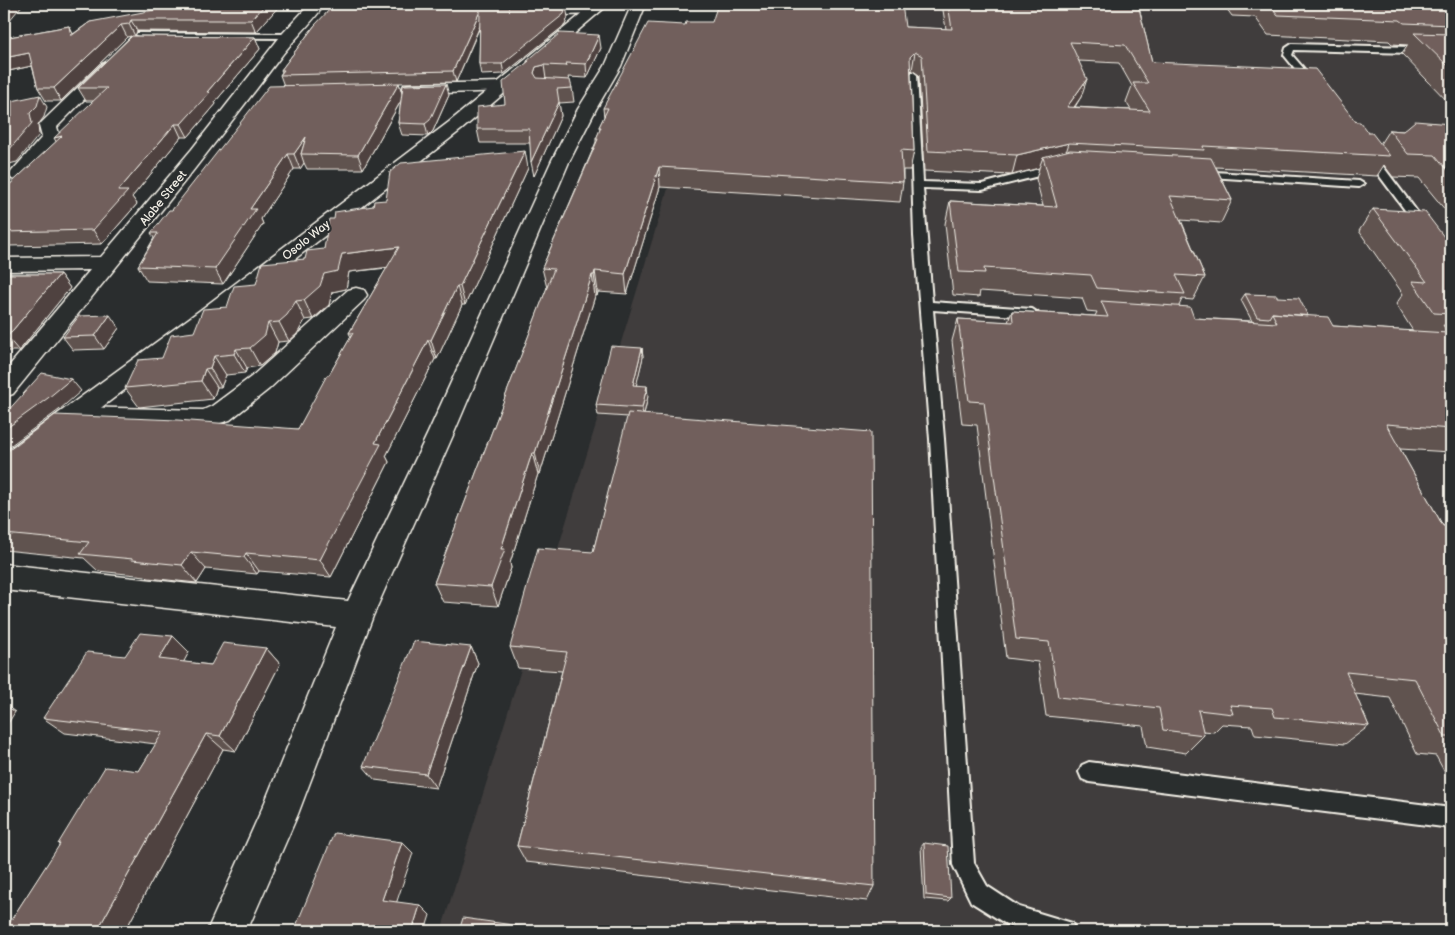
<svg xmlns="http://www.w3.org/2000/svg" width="1455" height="935" viewBox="0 0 1455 935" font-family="'Balsamiq Sans',sans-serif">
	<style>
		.built { fill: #3f3c3c }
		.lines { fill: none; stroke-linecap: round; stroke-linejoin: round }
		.lane-casing { stroke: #f4f1e8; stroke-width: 4 }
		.street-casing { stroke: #f4f1e8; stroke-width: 3 }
		.secondary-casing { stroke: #f4f1e8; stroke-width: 3 }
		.lane { fill: #2a2d2e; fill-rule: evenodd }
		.street { fill: #2a2d2e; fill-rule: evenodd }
		.secondary { fill: #2a2d2e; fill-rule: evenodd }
		.wall { fill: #61524f; stroke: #f4f1e8; fill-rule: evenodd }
		.shaded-wall { fill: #4f4240; stroke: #f4f1e8 }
		.building { fill: #715f5c; stroke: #f4f1e8; fill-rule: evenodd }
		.labels { text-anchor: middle; stroke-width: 4.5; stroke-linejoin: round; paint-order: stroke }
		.far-street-label { font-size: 12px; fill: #f4f1e8; stroke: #2a2d2e }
	</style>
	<rect width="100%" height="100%" fill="#2a2d2e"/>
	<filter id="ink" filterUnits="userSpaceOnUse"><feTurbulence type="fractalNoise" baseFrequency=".02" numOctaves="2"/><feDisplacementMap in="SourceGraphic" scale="10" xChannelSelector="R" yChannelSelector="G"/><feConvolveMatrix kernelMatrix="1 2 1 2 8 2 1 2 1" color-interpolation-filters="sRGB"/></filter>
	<g filter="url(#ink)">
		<path class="built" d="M722,4H1451V931H441L715,35Z"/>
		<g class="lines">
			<defs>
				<path id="lane" d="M137,33L288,34L292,36L288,38L140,37L136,35Z
					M1292,44L1451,48V54L1294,50L1292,55L1318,85L1313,88L1310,87L1284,55L1286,48Z
					M913,72L917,75L923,182L982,184L1050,166L1059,165L1064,168L1063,170L982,190L923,188L932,302L1032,309L1038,313L1032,317L933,310L944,439L974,863L987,886L1019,907L1072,923L1075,931H1028L1006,924L971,902L953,865L930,439L914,236L909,75Z
					M1369,152L1373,153L1427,225L1429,227L1427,229H1419L1364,155Z
					M1199,171L1359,181L1364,184L1359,187L1195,176L1194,174Z
					M1089,762L1451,808V828L1089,782L1082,779L1079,772L1082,765Z"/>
				<path id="street" d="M310,4H325C312,23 293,40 279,59C193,174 103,283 13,394L4,397V372L90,270L4,271V258L101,257L192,149L283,33Z
					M632,4H646L621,66L596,109L569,162L454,433L373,616L298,814L247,931H207L265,802L336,627L4,590V564L348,601L428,433L551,162L578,109L605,66Z
					M592,7L597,8L599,11L597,14L530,16L525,15L523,12L525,9L530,8Z
					M108,62L114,64L116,67L57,127L60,137C54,148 35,175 24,180C20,181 16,180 12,179L9,175L12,171L42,137L39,126L42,122L102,64Z
					M504,82L510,83L512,87L510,91L410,94L404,93L402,89L404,85L410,84Z
					M356,288L364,290L367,295L364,300L269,389L230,420L204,428L75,425L66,423L62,416L66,409L75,407L203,410L212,406L251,377L348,290Z"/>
				<path id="secondary" d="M594,4H609L461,130L215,321L14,474L4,477V453L199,311L449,122Z"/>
			</defs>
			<use href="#lane" class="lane-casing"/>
			<use href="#street" class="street-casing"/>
			<use href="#secondary" class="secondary-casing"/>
			<use href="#lane" class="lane"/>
			<use href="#street" class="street"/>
			<use href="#secondary" class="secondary"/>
		</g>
		<path class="wall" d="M281,4L256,32L137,31L135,36L255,37L260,49L215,102L216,104L188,137H181L132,197L137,204L102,244L9,246L4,251V190L56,142L93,101H86L78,88L131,36L127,37L61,101H46L38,88L32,66L4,72V38L69,26L73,34L90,22Z
			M342,4H588L586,5L346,7L345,4Z
			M942,4H1138L1152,62L1356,122L1380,144L1389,130L1403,131L1451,124V217L1419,178L1393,177L1384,165L1377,176L1216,167L1232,200L1221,223L1181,220L1205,277L1193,300L1182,299L1179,306L1194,318L1252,321L1241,300L1245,294L1277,297L1308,316L1333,326L1413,331L1396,304L1403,294L1359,231L1373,209L1451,246V452L1400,449L1443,526H1451V784L1436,756L1417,754L1390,698L1355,694L1369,726L1345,744L1255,735L1252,726L1222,724L1214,732L1203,731L1204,735L1186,753L1147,747L1143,726L1046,716L1038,662L1006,658L977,425L962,424L952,341L958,319L1008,322L1012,311L1095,316L1097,312L1087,311L1082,298L980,291L979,297L953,295L945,224L950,201L1043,206L1036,179L1039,168L1012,175L924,171L919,75L912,70L911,72L914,151L910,170H903V182L900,202L660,187L627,294L598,292L597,296H595L540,474H538L510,563L511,568L498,606L443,602L434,583L547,288L542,268L596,142V139L600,130L599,127L604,117L603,108L685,25L905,27L946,29ZM1079,61L1119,63L1132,86L1126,102L1131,110L1075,107L1081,97Z
			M1195,4H1451V105L1402,54L1408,45L1392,44L1389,41L1268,35L1255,17L1232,16L1224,5Z
			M568,17L565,25L504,74L481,75L479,64L480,27L456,82L399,83L402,92L449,95L433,131L428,136L402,135L398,123L401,101L363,169H307L304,163L300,169H294L261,219L263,224L223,284L147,281L138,266L154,238L151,233L172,210L284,86L280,75L282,72L281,70L315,25Z
			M601,48L587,78L568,77L572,88L574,102L559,103L561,116L534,176L530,143H480L477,129L505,104L527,62V61Z
			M528,168L465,305H462L437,359H435L386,456L389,462L331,577L259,571L257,574L206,569L197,583L148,578L146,576L98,571L84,558L4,550V454L298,429L329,375L351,337L349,333L387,268L349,272L346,289L332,292L329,305L313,319L305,320L297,334L289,341L278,342L275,353L260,366L247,368L245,373L226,375L221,387H217L213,399L139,407L125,388L162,358L227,307L256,284L324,249L334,219L373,206L386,200Z
			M4,274H60L70,288L19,351H4Z
			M119,328L104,349L73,350L63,337Z
			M642,348L643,357L636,385L648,396L644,414L874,886L867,901L526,862L517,846L562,671L518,668L510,647L593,552L628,417L598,415L596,405Z
			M173,636L189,652L183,662L211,665L266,648L280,664L236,751L223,749L125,931H4L60,845L58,844L139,771L156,744L65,733L43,718L125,656Z
			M471,647L478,663L436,788L375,780L363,766Z
			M924,843L951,898L948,901L924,899L921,847Z"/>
		<path class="shaded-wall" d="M7,4H23L4,27V8Z
			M266,4H281L256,32L251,20Z
			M566,7L568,17L565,25L504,74L502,64Z
			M480,11L482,21L456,82L453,71Z
			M131,20L137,31L135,36L129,24Z
			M121,25L127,37L61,101L54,88Z
			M69,26L75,38L71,36Z
			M599,35L601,48L587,78L586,64Z
			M255,37L260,49L215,102L216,104L188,137L181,124L207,92Z
			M915,52L912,70L907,75L910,57Z
			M29,53L36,65L4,72V58Z
			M544,65L546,79L536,87L534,73L536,67Z
			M1087,79L1081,97L1061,126L1067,107Z
			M399,83L403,97L363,169L358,155Z
			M446,84L449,95L433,131L428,136L425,124Z
			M40,95L47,107L44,117L38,125L39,135L17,162L5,165L4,163V151L30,113Z
			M559,102L561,116L534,176L531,162Z
			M175,124L181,137L132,197L137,204L102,244L93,230L118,191Z
			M62,136V152L54,138Z
			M306,137L301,154L304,163L300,169L294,154Z
			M1069,143L1063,162L1043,157L1039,168L1012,175L1017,155Z
			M525,151L528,168L465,305L460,286Z
			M288,154L294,169L261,219L263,224L223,284L215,269L250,209Z
			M659,167L660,187L627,294L625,274Z
			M4,240L9,246L4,251Z
			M399,247L406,265L349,272L346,289L332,292L329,305L313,319L304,300L324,274L342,254Z
			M595,271L598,292L597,296L594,275Z
			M60,274L70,288L19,351L7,337Z
			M592,275L595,296L540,474L535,453Z
			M457,286L462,305L437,359L431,340Z
			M296,301L305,320L297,334L289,341L279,322Z
			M110,315L119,328L104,349L95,336Z
			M268,323L278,342L275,353L260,366L250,348Z
			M428,340L435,359L386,456L389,462L331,577L320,560L375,443Z
			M642,348L643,357L634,395L633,385Z
			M236,349L247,368L245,373L234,354Z
			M214,356L226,375L221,387L210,368Z
			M205,369L217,387L213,399L201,381Z
			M71,379L81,391L59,410L7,448L4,445V430Z
			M647,386L648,396L643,418L642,408Z
			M532,453L538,474L510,563L511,568L498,606L491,587L501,549Z
			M191,552L206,569L197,583L182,565Z
			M246,553L259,571L257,574L244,557Z
			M173,636L189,652L176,676L159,659Z
			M471,647L478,663L436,788L426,774Z
			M266,648L280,664L236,751L220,736Z
			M4,704L15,712L4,730Z
			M206,734L223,749L125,931H97Z
			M402,842L413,853L394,910L382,900Z
			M420,905L430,915L425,931H412Z"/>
		<path class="building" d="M186,4H266L251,20H131L129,24L121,25L54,88H38L29,53L4,58V38L69,26L71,36L90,22Z
			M718,4H902L905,27L952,29L948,4H1138L1152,62L1315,69L1356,122H1360L1368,133H1372L1390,156L1203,146L1204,150L1069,143L1017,155L928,151L922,56L915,52L910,57L914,151L901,150L903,182L659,167L625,274L595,271L594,275H592L535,453H532L501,549H505L491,587L434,583L554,269L542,268L598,139H596L601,127H599L608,108H603L648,23L685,25L686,22H712ZM1070,42L1125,45L1148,83H1133L1150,111L1067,107L1087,79Z
			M1269,4H1451V25L1404,23L1400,20L1278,15Z
			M566,7L564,14L502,64H479L480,11L453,71L280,75L284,70H281L315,25L331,8Z
			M560,33L599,35L586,64L566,63L567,66L544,65L536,67L534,73L537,78L570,80L572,88L557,89L559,102L531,162L529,129H477V107L505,104L503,82L529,61H527Z
			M1414,33L1451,34V69Z
			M132,36L255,37L207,92H210L181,124H175L118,191H128L93,230L4,232V190L62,136L54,138L107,88H78Z
			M399,83L358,155L301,154L306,137L294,154H288L250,209H256L215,269L138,266L158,233H151L169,210H172L269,86Z
			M446,84L430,120L425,124L398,123L403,85Z
			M40,95L37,106L30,113L32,123L9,150L4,151V119L12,117V101Z
			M1415,121L1451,124V174L1435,155L1408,154L1389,130L1403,131Z
			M1070,150L1211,158L1232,200L1170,196L1205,277L1176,275L1185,294L1097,288L1091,275L984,268L985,273L959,272L950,201L1057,207L1043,157Z
			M525,151L460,286H457L431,340H428L375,443L381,444L320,560L246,553L244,557L191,552L182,565L132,560L133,559L80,554L89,542L4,534V454L55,415L177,420L298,429L327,375H329L353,333H349L399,247L342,254L338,271L324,274L320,286L304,300L296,301L287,315L279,322L268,323L265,335L250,348L236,349L234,354L214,356L210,368L205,369L201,381L125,388L138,360L162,358L171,335L194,332L203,309L227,307L234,286L256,284L262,263L305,259L307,251L324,249L329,219H334L335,212L373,206L374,201L386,200L390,172L401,163Z
			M1373,209L1425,212L1451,246V314L1434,313L1412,281L1427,282Z
			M4,274H60L7,337H4Z
			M1245,294L1277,295V297L1299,298L1308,316L1272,313L1269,318L1257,317Z
			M1101,301L1190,307L1194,318L1277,323L1272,313L1328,317L1333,326L1448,333L1443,325L1451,326V429L1386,424L1443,526H1451V737H1445L1415,679L1346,672L1369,726L1275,717L1272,708L1230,705L1233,714L1198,710L1204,735L1163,730L1159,708L1058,697L1049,642L1016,639L984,402L969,401L958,319L1013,322L1012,311L1108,317Z
			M110,315L95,336L63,337L79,316Z
			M611,346L642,348L633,385L647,386L642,408L596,405Z
			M42,373L71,379L48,398L4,430V415Z
			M628,413L871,432L874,886L517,846L567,652L510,647L538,548L593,552Z
			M140,633L173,636L159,659L211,665L223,643L266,648L220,736L206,734L97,931H4L60,844H58L105,767L139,771L163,732L43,718L87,652L125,656Z
			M414,641L471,647L426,774L363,766Z
			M334,833L402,842L382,900L420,905L412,931H294Z
			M924,843L948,846L951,898L926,895Z
			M463,918L555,931H459Z"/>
	</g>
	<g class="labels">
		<g class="far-street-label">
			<text transform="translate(163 198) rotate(-51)" y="4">Alabe Street</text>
			<text transform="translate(306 240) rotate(-38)" y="4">Osolo Way</text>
		</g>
	</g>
	<rect width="1455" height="935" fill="none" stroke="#2a2d2e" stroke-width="20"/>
	<rect x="10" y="10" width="1435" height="915" fill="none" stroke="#f4f1e8" stroke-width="2" filter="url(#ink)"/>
</svg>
